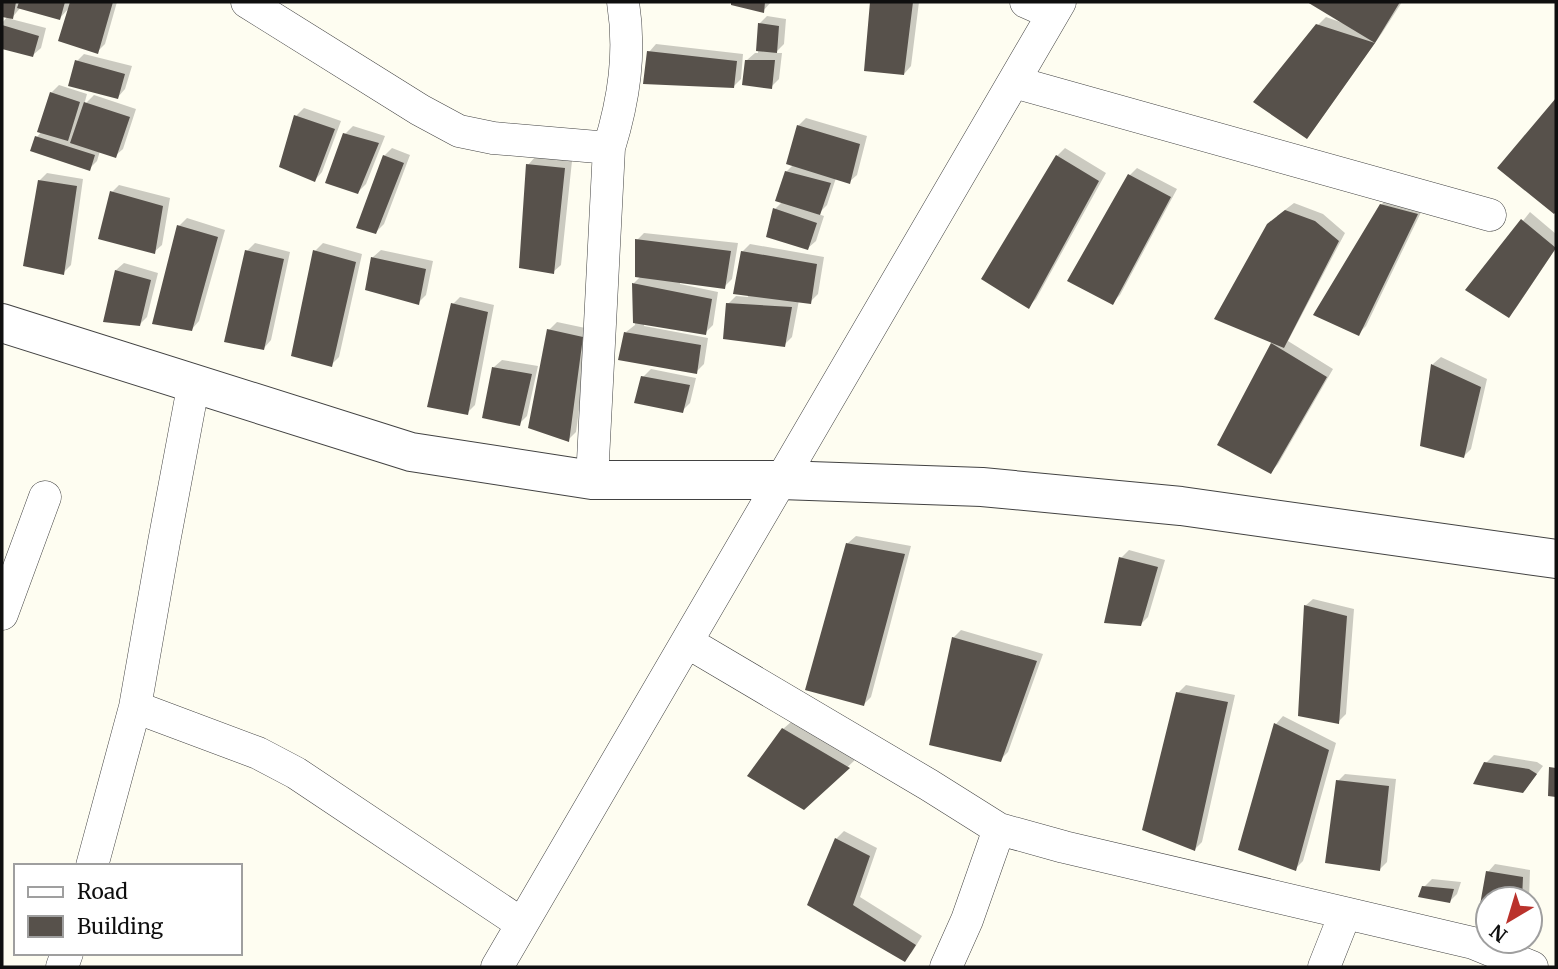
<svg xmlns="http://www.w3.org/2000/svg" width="1558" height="969" viewBox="0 0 1558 969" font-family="Merriweather,serif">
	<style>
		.shadow { fill: #0003 }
		.building { fill: #57514b }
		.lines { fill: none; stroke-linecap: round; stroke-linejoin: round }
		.minor-casing { stroke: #424242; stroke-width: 33 }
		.tertiary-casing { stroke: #424242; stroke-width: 40 }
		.minor { stroke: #fff; stroke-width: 32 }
		.tertiary { stroke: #fff; stroke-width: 38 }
	</style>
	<rect width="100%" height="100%" fill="#fefdf1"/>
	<path class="shadow" d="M2,2H117L105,44L97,52L69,8L60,18L21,7L11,19L46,28L41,48L33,55L2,47V23L8,16L2,15Z
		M733,2H771L763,11L733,4Z
		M872,2H919L911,66L904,74L866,69Z
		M1311,2H1402L1382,33L1314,129L1307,137L1318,25L1326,17L1343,23V21Z
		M767,16L786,19L784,44L775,53H782L779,79L771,87L747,60L755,53H758L759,24Z
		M656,44L743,54L741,79L733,87L649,52Z
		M84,54L132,66L125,89L118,97L77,61Z
		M59,85L87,94L84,105L94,95L136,109L123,149L115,156L100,151L97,161L89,169L37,137L42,131L51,93Z
		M1556,101V210L1554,212L1499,167Z
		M304,108L341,121L322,172L315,180L296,116Z
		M806,118L867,136L857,175L849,182L836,178L827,205L818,214L824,216L816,241L808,248L775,209L782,202L786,172L793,165L798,126Z
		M353,126L385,136L366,184L358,192L345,134Z
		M392,148L410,155L384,224L376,232L384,156Z
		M1065,148L1106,173L1036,299L1028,307L1057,156Z
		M535,157L572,161L561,265L553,272L528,165Z
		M1137,168L1177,189L1120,295L1112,303L1129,176Z
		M47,173L83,179L71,265L63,273L39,181Z
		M119,185L170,198L162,245L154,252L112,192Z
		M1389,197L1424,206L1366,326L1359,333L1381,205Z
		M1294,203L1323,214L1345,233L1288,341L1333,369L1278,464L1271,472L1220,445L1273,342L1277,216Z
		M1530,212L1556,234V248L1516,308L1508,316L1468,290Z
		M187,218L225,230L199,321L192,329L179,226Z
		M644,233L738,243L732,279L724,287L680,281V284L718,292L713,325L705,333L644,323V326L708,338L704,364L696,372L626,332L635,325L634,283L641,276L637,240Z
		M255,243L290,252L271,340L264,348L247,251Z
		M323,243L362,254L339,357L331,365L315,251Z
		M750,244L824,257L818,294L810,302L799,300L792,337L784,345L728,304L736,296L748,297L742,252Z
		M381,250L433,261L426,295L418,303L367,289L373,257Z
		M124,263L158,273L147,317L139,325L116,270Z
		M460,297L494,305L475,405L467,413L453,304Z
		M557,322L590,329L576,432L568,440L549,330Z
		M1441,357L1487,379L1471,449L1464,456L1422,445L1433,364Z
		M502,360L538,366L527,416L519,424L494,367Z
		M651,369L696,378L690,403L682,411L643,377Z
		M856,536L911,546L871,697L864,704L848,543Z
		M1129,550L1165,560L1148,617L1140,625L1121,558Z
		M1313,599L1354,609L1346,714L1338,722L1305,606Z
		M961,630L1043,654L1008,752L1000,760L953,638Z
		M1186,685L1235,695L1202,842L1195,849L1178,693Z
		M1283,716L1336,743L1303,861L1295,869L1276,724Z
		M791,722L856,759L804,808L783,729Z
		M1494,755L1537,762L1543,766L1523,792L1486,763Z
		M1345,774L1396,779L1387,862L1380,869L1338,781Z
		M844,831L877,848L860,897L922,936L912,952L905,960L809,904L836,839Z
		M1495,864L1530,870L1529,899H1488V915V872Z
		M1432,879L1461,882L1457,894L1449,902L1424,887Z"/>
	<path class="building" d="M2,2H16L13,19L2,17Z
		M19,2H65L60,20L17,8Z
		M70,2H113L98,54L58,41Z
		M731,2H765L764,13L731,5Z
		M870,2H913L904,75L864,71Z
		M1307,2H1400L1375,43L1307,139L1253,102L1316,24L1375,43Z
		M758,23L779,26L777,53L756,51Z
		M2,25L39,36L33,57L2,49Z
		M647,51L737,61L734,88L643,84Z
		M75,60L125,74L118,99L68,86Z
		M745,60H775L772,89L742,85Z
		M50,92L80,102L68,141L37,132Z
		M1556,98V212L1554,214L1497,168Z
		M84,102L130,117L116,158L70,143Z
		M294,115L335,129L315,182L279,167Z
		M797,125L860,144L850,184L786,164Z
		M343,133L379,143L358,194L325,183Z
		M35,136L95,155L90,171L30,151Z
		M383,155L404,163L376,234L356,228Z
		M1056,155L1099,181L1029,309L981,279Z
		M526,164L565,168L554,274L519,268Z
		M785,171L831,183L820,215L775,201Z
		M1128,174L1171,197L1113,305L1067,281Z
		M38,180L77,186L64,275L23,266Z
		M110,191L163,206L155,254L98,239Z
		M1380,204L1418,214L1359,336L1313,315Z
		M773,208L817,223L808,250L766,237Z
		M1285,210L1315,221L1339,241L1284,348L1214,319L1267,224Z
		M1521,219L1556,248L1509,318L1465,290Z
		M177,225L218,237L192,331L152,324Z
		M635,239L731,251L725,289L635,277Z
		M245,250L284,259L264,350L224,342Z
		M313,250L356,262L332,367L291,356Z
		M741,251L817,264L811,304L733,294Z
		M371,257L426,269L419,305L365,290Z
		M115,270L151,280L140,326L103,322Z
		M632,283L712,299L706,335L633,323Z
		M451,303L488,312L468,415L427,407Z
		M726,303L792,307L785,347L723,339Z
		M547,329L583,337L569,442L528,428Z
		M624,332L701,345L697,374L618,360Z
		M1271,343L1327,377L1271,474L1217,445Z
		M1431,364L1481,387L1464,458L1420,446Z
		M492,367L532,374L520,426L482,418Z
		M641,376L690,385L683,413L634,403Z
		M846,543L905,554L864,706L805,690Z
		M1119,557L1158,567L1141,626L1104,623Z
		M1304,605L1347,616L1339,724L1298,716Z
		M952,637L1037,661L1001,762L929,745Z
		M1176,692L1228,702L1195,851L1142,830Z
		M1274,723L1329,750L1296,871L1238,850Z
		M782,728L850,768L804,810L747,776Z
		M1484,762L1529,769L1537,774L1523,793L1473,784Z
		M1549,767L1556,768V797L1548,796Z
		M1336,780L1389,786L1380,871L1325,863Z
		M835,838L870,856L853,905L916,945L905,962L807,905Z
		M1486,871L1523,877L1522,899H1488V917L1478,916Z
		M1422,886L1454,889L1450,903L1418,897Z"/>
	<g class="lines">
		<defs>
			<path id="minor" d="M247,2L420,110L459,131L493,138L609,148
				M1026,2L1053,14
				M1014,82L1490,215
				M592,480L609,148C624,99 631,53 623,2
				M2,614L45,497
				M687,642L929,785L999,829L1064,847L1473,943L1532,967
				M135,707L258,753L296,773L522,924
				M92,866L135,707L164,542L194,382
				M62,967L67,953
				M497,967L1060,2
				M946,967L967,920L999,829
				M1324,967L1345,914"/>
			<path id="tertiary" d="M2,323L411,452L592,480H781L982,487L1181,506L1556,559"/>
		</defs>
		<use href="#minor" class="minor-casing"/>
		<use href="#tertiary" class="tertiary-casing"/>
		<use href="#minor" class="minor"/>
		<use href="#tertiary" class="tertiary"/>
	</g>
	<rect width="1558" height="969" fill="none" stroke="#0f0f0f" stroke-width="7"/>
	<rect x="14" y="864" width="228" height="91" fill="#ffffff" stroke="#9f9f9f" stroke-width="2"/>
	<rect x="28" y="887" width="35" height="10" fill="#ffffff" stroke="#9f9f9f" stroke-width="2"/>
	<text x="77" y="899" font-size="21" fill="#0f0f0f">Road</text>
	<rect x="28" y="916" width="35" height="21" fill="#57514b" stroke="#9f9f9f" stroke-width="2"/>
	<text x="77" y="934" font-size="21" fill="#0f0f0f">Building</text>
	<g transform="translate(1509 920) rotate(218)"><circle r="33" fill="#ffffff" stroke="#9f9f9f" stroke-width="2"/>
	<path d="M0-5L12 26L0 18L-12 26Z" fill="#ba322c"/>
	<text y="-10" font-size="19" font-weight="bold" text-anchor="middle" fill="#0f0f0f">N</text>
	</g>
</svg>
